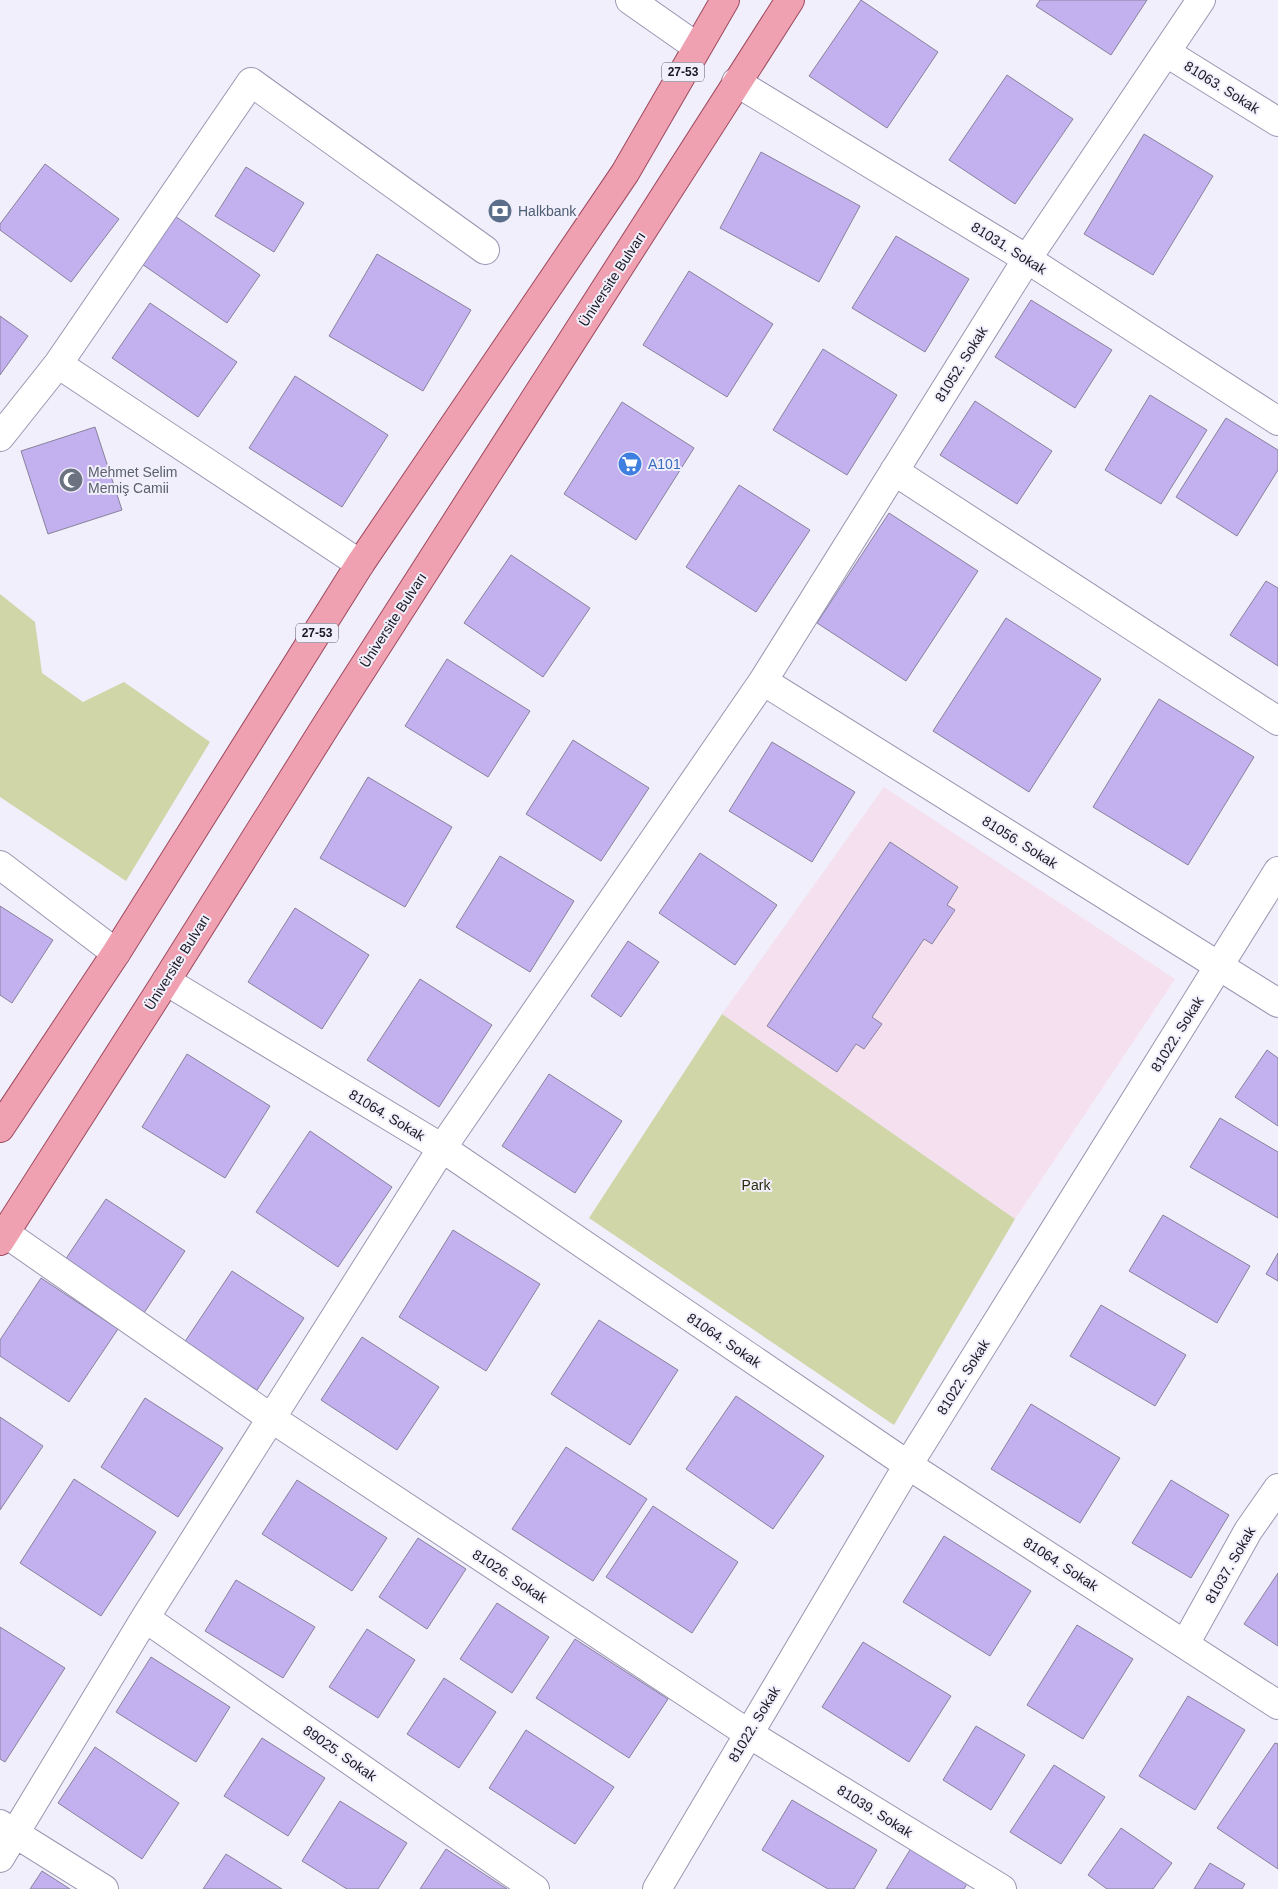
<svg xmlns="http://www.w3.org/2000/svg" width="1278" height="1889" viewBox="0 0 1278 1889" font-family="Helvetica,sans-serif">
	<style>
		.education { fill: #f5e0ef }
		.green { fill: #d0d6a8 }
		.building { fill: #c2b0ef; stroke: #89829c }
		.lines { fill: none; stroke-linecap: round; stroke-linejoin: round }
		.minor-casing { stroke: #9a96b2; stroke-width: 30 }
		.primary-casing { stroke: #9d495e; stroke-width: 30 }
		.minor { stroke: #fff; stroke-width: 28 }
		.primary { stroke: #efa1b2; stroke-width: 28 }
		.labels { text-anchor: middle; stroke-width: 4; stroke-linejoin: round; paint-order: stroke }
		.shield { fill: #f1effb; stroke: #5a5863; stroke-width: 1 }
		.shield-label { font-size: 12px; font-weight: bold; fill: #191822 }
		.street-label { font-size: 14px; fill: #191822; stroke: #f1effb }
		.service-label { font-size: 14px; fill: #4e5e75; stroke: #f1effb; text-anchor: start }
		.shop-label { font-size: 14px; fill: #366cbe; stroke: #f1effb; text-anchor: start }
		.worship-label { font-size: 14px; fill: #5b616d; stroke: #f1effb; text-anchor: start }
		.park-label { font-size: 14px; fill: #2b2d0f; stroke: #f1effb }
	</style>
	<rect width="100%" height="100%" fill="#f1effb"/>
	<path class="education" d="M884,787L1175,979L1015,1219L722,1014Z"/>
	<path class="green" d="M0,594L35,622L42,673L83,702L124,682L210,742L126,881L0,797Z
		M722,1014L1015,1219L894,1425L589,1218Z"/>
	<path class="building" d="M861,0L938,52L887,128L809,76Z
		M1040,0H1147L1111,55L1036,6Z
		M1007,75L1073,119L1015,204L949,160Z
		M1144,134L1213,176L1153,275L1084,234Z
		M761,152L860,206L819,282L720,228Z
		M45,164L119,219L71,282L0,230V224Z
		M246,167L304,203L274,252L215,216Z
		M172,214L260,275L227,323L139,262Z
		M896,236L969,279L925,352L852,308Z
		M377,254L471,310L423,391L329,336Z
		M689,271L773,324L727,397L643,345Z
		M1031,300L1112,350L1075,408L995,357Z
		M150,303L237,362L198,417L112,358Z
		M0,316L28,336L0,375Z
		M823,349L897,395L847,475L773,430Z
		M295,376L388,435L342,507L249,448Z
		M1150,395L1207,430L1161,504L1105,470Z
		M975,401L1052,451L1017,504L940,455Z
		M622,402L694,448L636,540L564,494Z
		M1226,418L1278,450V470L1237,536L1176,497Z
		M95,427L122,510L48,534L21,451Z
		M739,485L810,530L756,612L686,567Z
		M889,513L978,571L906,681L817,623Z
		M511,555L590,608L543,677L464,623Z
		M1266,581L1278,588V666L1230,635Z
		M1006,618L1101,679L1029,792L933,731Z
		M447,659L530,711L488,777L405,726Z
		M1159,699L1254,757L1188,865L1093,807Z
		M573,740L649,788L601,861L526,814Z
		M772,742L855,792L812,862L729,811Z
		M368,777L452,827L405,907L320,858Z
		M890,842L958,887L947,905L955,910L932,944L924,939L872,1017L882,1024L864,1049L856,1044L837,1072L767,1026Z
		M700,853L777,905L735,965L659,913Z
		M500,856L574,901L530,972L456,927Z
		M0,906L53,940L12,1003L0,995Z
		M295,908L369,955L322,1029L248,982Z
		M628,941L659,962L621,1017L591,996Z
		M420,979L492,1025L439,1107L367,1060Z
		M1267,1050L1278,1058V1126L1235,1097Z
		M187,1054L270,1106L225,1178L142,1127Z
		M549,1074L622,1121L575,1193L502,1146Z
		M1220,1118L1278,1152V1218L1190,1167Z
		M310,1131L392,1187L338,1267L256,1212Z
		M106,1199L185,1251L138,1322L59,1269Z
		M1163,1215L1250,1266L1217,1323L1129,1271Z
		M453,1230L540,1284L486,1371L399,1317Z
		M1278,1253V1281L1266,1274Z
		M232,1271L304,1318L257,1390L184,1343Z
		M41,1278L118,1329L69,1402L0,1356V1340Z
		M1101,1305L1186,1355L1155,1406L1070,1356Z
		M599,1320L678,1370L630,1445L551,1394Z
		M362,1337L439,1387L397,1450L321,1400Z
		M736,1396L824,1456L773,1529L686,1469Z
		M145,1398L223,1448L178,1517L101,1467Z
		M1031,1404L1120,1458L1080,1523L991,1469Z
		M0,1417L43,1446L0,1510Z
		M566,1447L647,1499L593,1581L512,1529Z
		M74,1479L156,1532L101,1616L20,1563Z
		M297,1480L387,1538L352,1591L262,1534Z
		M1171,1480L1229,1515L1191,1578L1132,1543Z
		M653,1506L738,1562L692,1633L606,1577Z
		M944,1536L1031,1591L990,1656L903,1602Z
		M418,1538L466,1569L427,1629L379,1597Z
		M1278,1573V1646L1244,1624Z
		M236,1580L315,1627L283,1678L205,1631Z
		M497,1603L549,1637L512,1693L460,1659Z
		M1077,1625L1133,1659L1083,1739L1027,1705Z
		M0,1627L65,1668L5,1762L0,1759Z
		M367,1629L415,1660L378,1718L329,1687Z
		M575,1639L668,1699L629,1758L536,1698Z
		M863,1642L951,1696L909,1762L822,1707Z
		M151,1657L230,1707L196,1762L116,1712Z
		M444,1678L496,1712L459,1768L407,1734Z
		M1188,1696L1245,1730L1195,1810L1139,1776Z
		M976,1726L1025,1755L991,1810L943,1780Z
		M526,1730L614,1787L575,1844L489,1788Z
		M262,1738L325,1778L288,1836L224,1796Z
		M1275,1743L1278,1744V1869L1217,1828Z
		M95,1747L179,1803L142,1859L58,1803Z
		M1054,1765L1105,1797L1061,1864L1010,1832Z
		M792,1800L877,1850L854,1889H828L762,1850Z
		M340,1801L407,1843L378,1889H347L302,1861Z
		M1121,1828L1172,1863L1153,1889H1107L1088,1875Z
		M913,1845L969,1880L964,1889H886Z
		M446,1849L507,1889H420Z
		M226,1854L282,1889H203Z
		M1210,1863L1245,1884L1242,1889H1194Z
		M42,1871L70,1889H30Z"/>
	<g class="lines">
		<defs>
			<path id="minor" d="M630,0L697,47
				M1167,53L1278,122
				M736,82L1027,259L1278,421
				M58,364L360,564
				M0,437L58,364L251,82L485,250
				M894,471L1278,721
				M763,681L1278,1003
				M0,865L116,953
				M166,981L442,1148L908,1465L1278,1705
				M5,1233L271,1418L749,1734L1002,1889
				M145,1618L535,1889
				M1185,1644L1248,1531L1278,1488
				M0,1824L104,1889
				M0,1858L145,1618L442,1148L763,681L1027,259L1201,0
				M657,1889L908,1465L1278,871"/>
			<path id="primary" d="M0,1128L116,953L360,564L625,173L725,0
				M0,1241L166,981L329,721L790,0"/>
		</defs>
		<use href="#minor" class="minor-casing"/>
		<use href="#primary" class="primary-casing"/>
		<use href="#minor" class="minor"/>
		<use href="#primary" class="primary"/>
	</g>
	<defs>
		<symbol id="bank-disc" viewBox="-11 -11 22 22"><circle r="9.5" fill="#5c6f8a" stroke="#f1effb"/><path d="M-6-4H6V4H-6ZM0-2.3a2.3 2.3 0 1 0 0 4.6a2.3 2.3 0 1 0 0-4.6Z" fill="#fff"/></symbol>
		<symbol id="supermarket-disc" viewBox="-11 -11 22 22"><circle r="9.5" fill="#3f7fe0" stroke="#f1effb"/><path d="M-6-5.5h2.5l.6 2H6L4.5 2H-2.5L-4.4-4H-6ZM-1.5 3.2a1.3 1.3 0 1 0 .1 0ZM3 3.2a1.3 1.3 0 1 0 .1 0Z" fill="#fff"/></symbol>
		<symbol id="mosque-disc" viewBox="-11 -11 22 22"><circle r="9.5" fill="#6b7280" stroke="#f1effb"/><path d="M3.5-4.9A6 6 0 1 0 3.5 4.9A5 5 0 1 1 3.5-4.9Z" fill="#fff"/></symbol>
	</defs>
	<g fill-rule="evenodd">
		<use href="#bank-disc" x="486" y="197" width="28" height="28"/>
		<use href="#supermarket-disc" x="616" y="450" width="28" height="28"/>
		<use href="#mosque-disc" x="57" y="466" width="28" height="28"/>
	</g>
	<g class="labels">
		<g class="shield">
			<rect x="662" y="62.5" width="42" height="19" rx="4"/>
			<rect x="296" y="623.5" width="42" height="19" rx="4"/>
		</g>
		<g class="shield-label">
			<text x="683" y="76">27-53</text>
			<text x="317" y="637">27-53</text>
		</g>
		<g class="street-label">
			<text transform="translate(1222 87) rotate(32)" y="5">81063. Sokak</text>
			<text transform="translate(1009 248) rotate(32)" y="5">81031. Sokak</text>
			<text transform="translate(612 279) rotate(-57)" y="5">Üniversite Bulvarı</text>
			<text transform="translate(961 364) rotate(-58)" y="5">81052. Sokak</text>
			<text transform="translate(393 620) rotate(-57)" y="5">Üniversite Bulvarı</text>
			<text transform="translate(1020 842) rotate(32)" y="5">81056. Sokak</text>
			<text transform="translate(177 962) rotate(-58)" y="5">Üniversite Bulvarı</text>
			<text transform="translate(1177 1034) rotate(-58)" y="5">81022. Sokak</text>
			<text transform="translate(387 1115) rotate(31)" y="5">81064. Sokak</text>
			<text transform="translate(724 1340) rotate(34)" y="5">81064. Sokak</text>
			<text transform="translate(963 1377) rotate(-58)" y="5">81022. Sokak</text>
			<text transform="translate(1061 1564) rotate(33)" y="5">81064. Sokak</text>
			<text transform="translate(1230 1565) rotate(-60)" y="5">81037. Sokak</text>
			<text transform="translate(510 1576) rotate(33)" y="5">81026. Sokak</text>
			<text transform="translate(754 1724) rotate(-59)" y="5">81022. Sokak</text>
			<text transform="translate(340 1753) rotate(35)" y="5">89025. Sokak</text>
			<text transform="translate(875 1811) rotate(32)" y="5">81039. Sokak</text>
		</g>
		<g class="service-label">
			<text x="518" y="216">Halkbank</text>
		</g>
		<g class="shop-label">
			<text x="648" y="469">A101</text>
		</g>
		<g class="worship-label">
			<text x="88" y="477">Mehmet Selim<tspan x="88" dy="16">Memiş Camii</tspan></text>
		</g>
		<g class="park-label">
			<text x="756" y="1190">Park</text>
		</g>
	</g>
</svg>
